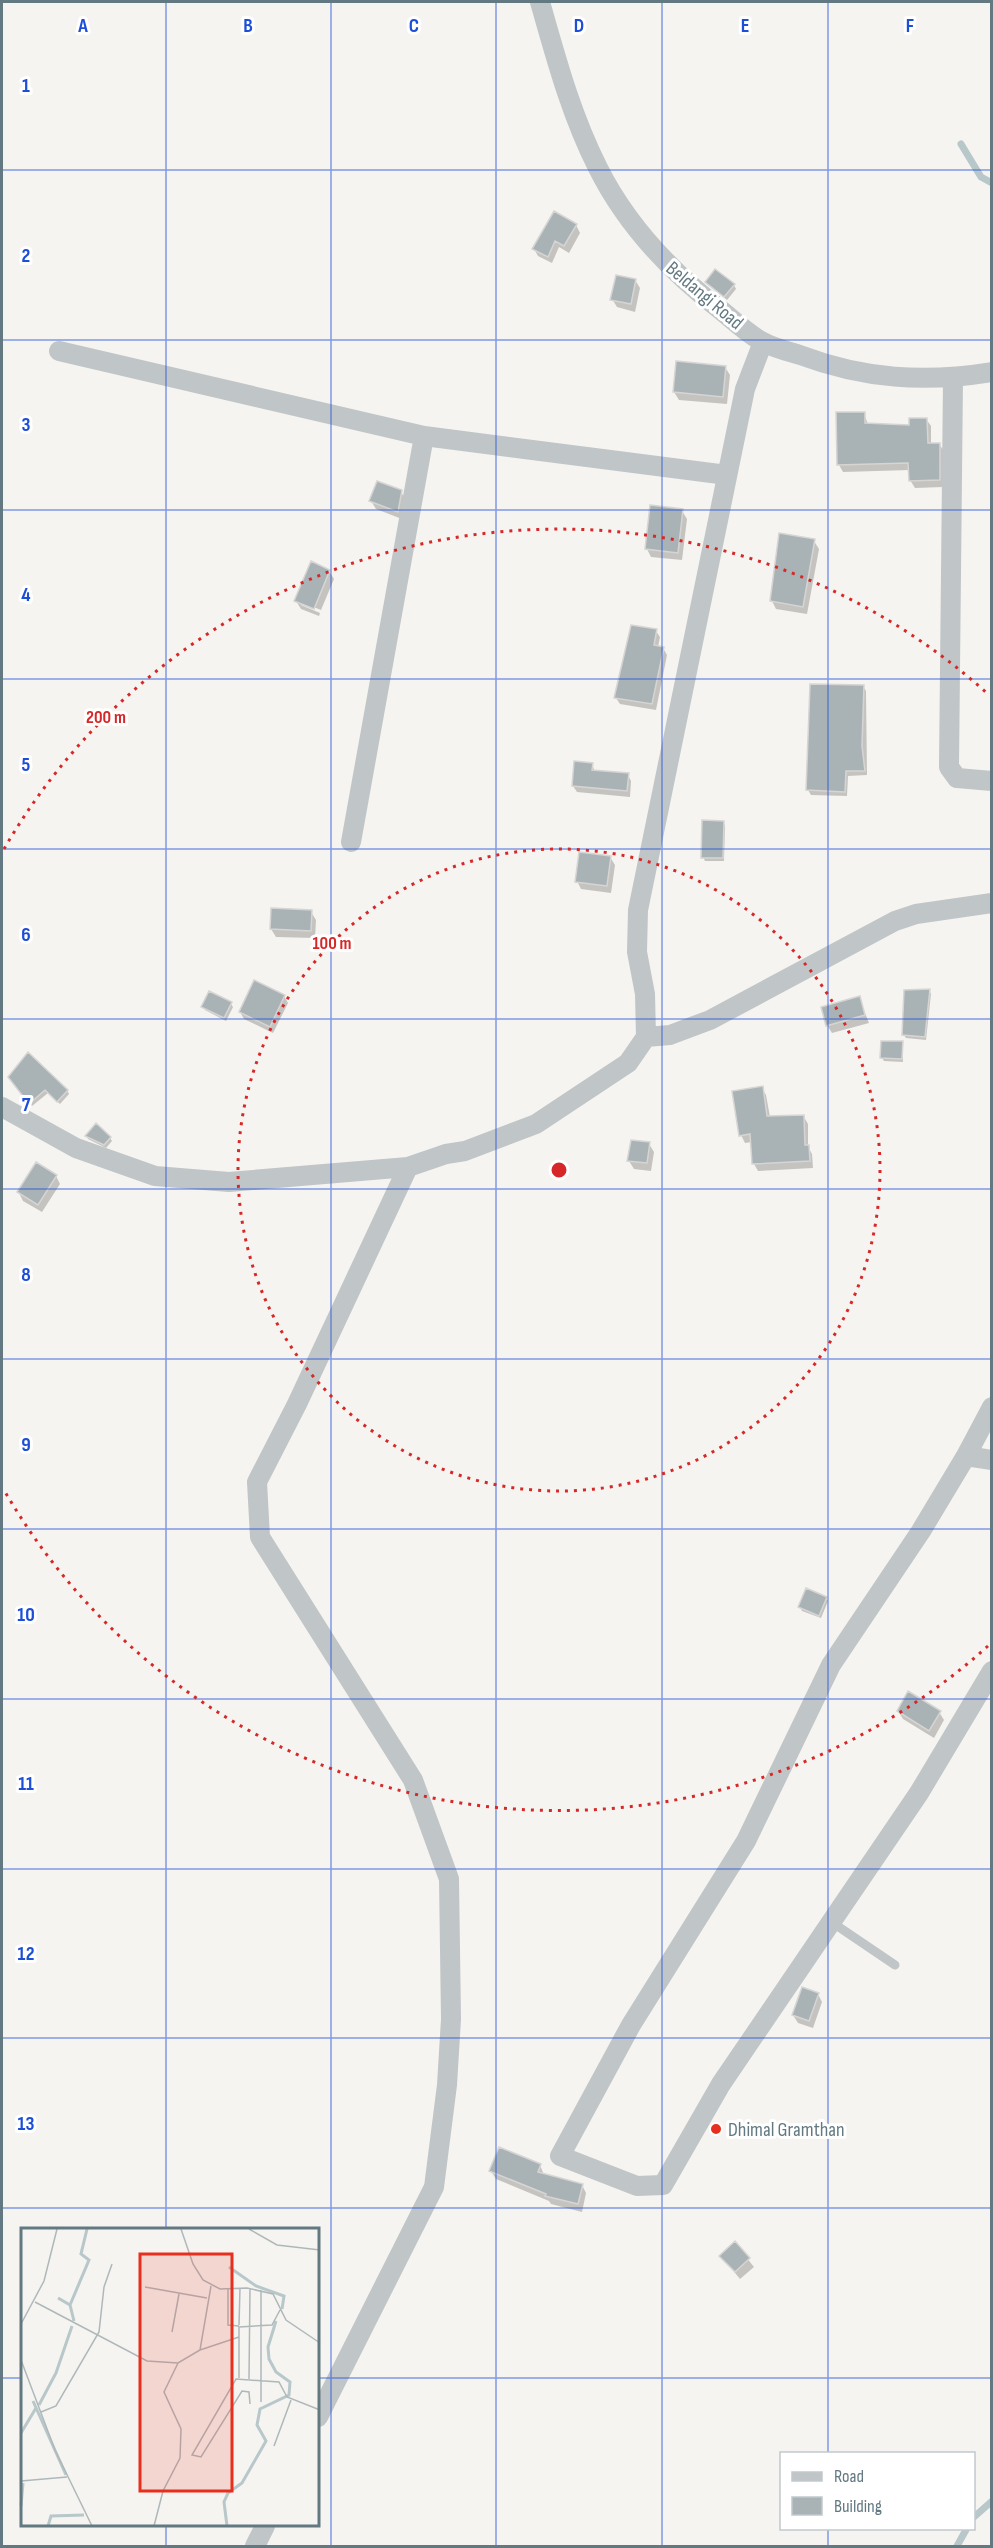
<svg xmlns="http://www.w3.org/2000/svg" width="993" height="2548" viewBox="0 0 993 2548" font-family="'Sofia Sans Condensed',sans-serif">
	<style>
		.shadow { fill: #0003 }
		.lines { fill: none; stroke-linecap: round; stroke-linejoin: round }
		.stream { stroke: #b8c7c9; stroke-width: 7 }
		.building { fill: #a9b3b6; stroke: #d6d5d3; stroke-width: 1.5 }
		.service { stroke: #c0c5c7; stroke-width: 9 }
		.minor { stroke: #c0c5c7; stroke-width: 20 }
		.grid { fill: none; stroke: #1d4ed8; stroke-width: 1.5; stroke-opacity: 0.55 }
		.ring { fill: none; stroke: #d62828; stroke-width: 3; stroke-dasharray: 3 6 }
		.poi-dot { fill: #e82e1d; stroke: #fff; stroke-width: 2 }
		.labels { text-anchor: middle; stroke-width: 6; stroke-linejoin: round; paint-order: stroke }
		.street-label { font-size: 20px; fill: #637982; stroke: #fff }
		.poi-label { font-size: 20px; fill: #637982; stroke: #fff; text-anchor: start }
		.inset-river { fill: none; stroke: #b8c7c9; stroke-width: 3 }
		.inset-road { fill: none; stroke: #aeb8ba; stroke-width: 1.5 }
		.view { fill: #e82e1d; fill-opacity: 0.15; stroke: #e82e1d; stroke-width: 3 }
		.inset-edge { fill: none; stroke: #637982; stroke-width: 3 }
		.grid-label { font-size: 20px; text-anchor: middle; font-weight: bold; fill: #1d4ed8; stroke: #fff; stroke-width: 6; stroke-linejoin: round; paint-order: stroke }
		.centre { fill: #d62828; stroke: #fff; stroke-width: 3 }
		.ring-label { font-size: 18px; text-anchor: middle; font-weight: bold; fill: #d62828; stroke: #fff; stroke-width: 6; stroke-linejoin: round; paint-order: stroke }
	</style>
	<rect width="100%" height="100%" fill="#f5f4f0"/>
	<path class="shadow" d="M554,213L576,225L580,233L569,253L559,247L552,263L538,256L534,249Z
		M635,280L640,288L635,312L617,307L612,299Z
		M707,282L734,285L736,289L727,300Z
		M725,367L730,375L727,404L679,400L674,392Z
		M864,414L868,424L910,426L926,419L931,426V445L939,444L944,451L943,487L915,488L910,480V470L843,472L839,465Z
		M401,492L406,500L402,519L376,509L371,501Z
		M682,511L687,519L682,560L651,557L647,549Z
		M814,541L819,549L807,614L776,609L772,601Z
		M329,571L334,579L321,610L301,602V605L320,613L319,616L301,609L296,601Z
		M656,631L660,637L658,647L663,648L667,655L656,710L620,704L616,698Z
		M811,685L863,686L866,691L867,775L848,776L847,796L811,795L808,790Z
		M592,764L595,772L628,775L631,781L630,797L577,792L573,786Z
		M723,822L725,826L724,861H705L703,857Z
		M610,857L615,865L611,893L581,889L577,881Z
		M311,912L316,920L315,938L276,937L271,929Z
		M929,990L931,994L926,1040L906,1038L903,1034Z
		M210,993L231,1004L233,1007L226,1021L205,1010L203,1007Z
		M284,996L288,1003L273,1033L244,1019L240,1012Z
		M859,998L869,1023L832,1033L827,1025Z
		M902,1043L903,1062L884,1061L882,1058Z
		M12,1081L67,1090L69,1094L60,1104L48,1093L32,1106Z
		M762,1088L766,1095L770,1117H804L808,1124V1147L812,1154L813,1168L758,1171L754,1164L752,1142L745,1143L741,1135Z
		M87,1136L110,1138L112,1141L106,1148L88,1139Z
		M649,1144L654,1152L651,1171L634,1169L629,1161Z
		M56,1176L60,1184L42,1212L23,1201L19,1193Z
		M826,1598L828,1601L821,1618L802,1611L800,1607Z
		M898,1711L939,1712L944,1720L934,1738L903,1719Z
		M818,1994L822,2002L813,2028L798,2023L793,2015Z
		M540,2165L544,2175L582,2185L586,2193L582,2212L551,2204L549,2201L496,2179L491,2171Z
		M735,2243L754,2267L740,2279L721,2256Z"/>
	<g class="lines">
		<path class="stream" d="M961,144L981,177L992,183
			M974,2517L992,2501
			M957,2546L967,2528"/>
	</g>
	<path class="building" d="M554,211L577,224L564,246L555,241L548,257L532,249Z
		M715,269L735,284L724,297L705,282Z
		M616,275L636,279L631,304L610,300Z
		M676,361L726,366L723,397L673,392Z
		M836,412H865V423L909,425V418H927L928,443H940V480L909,481L908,463L837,465Z
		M377,481L402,490L398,512L369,501Z
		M650,505L683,509L678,553L645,549Z
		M779,533L815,539L803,607L770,601Z
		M311,561L330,570L314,609L294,601Z
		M631,625L657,629L654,645L664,647L652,704L614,698Z
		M810,684L864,685L862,746L865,771H846L845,792L806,790Z
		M574,761L593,763L592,770L629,773L627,791L572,786Z
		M702,820L724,821L723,858H701Z
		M579,852L611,856L607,886L575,882Z
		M271,908L312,910L311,931L270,929Z
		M254,980L285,995L270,1027L239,1012Z
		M930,989L925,1037L902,1035L904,990Z
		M209,991L232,1002L224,1018L201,1007Z
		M860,996L865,1015L826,1026L821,1007Z
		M881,1041H903L902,1059L880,1058Z
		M28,1052L68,1090L57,1102L45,1090L29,1104L8,1077Z
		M763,1086L767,1116L804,1115L805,1145H809L810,1161L752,1164L750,1134L739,1136L732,1091Z
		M96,1123L111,1137L104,1145L85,1136Z
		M631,1140L650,1142L647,1163L627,1161Z
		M36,1162L57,1175L38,1205L17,1192Z
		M806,1588L827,1597L819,1616L798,1607Z
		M908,1691L941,1711L929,1731L897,1711Z
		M802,1987L819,1993L809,2021L792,2015Z
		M499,2147L541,2164L538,2172L583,2184L578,2204L545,2196L546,2194L489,2171Z
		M735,2241L750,2258L735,2272L719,2256Z"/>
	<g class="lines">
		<path class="service" d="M830,1921L895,1965"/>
		<path class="minor" d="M540,2C556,58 571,115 598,168C627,226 671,272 722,311C734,321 747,333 761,341C773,348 787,351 800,355C864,379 924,383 992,372
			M59,351L424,436L727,475
			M953,379L949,767L957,778L992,781
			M351,842L424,436
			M646,1037L670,1035L710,1020L895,921L916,914L992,903
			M2,1107L76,1148L155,1176L229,1182L408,1167L446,1154L465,1151L536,1124L628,1063L646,1037L645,994L637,952L638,910L745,389L763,342
			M992,1407L966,1456L921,1531L831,1665L746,1841L631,2025L560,2156L637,2186L663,2185L721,2084L919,1793L992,1671
			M966,1456L992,1460
			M318,2417L434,2187L447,2085L451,2019L449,1879L413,1780L260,1537L257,1482L297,1404L408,1167
			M255,2546L265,2526"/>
	</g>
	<path class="grid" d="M166,2V2230M331,2V2546M496,2V2546M662,2V2546M828,2V2454M2,170H992M2,340H992M2,510H992M2,679H992M2,849H992M2,1019H992M2,1189H992M2,1359H992M2,1529H992M2,1699H992M2,1869H992M2,2038H992M2,2208H992M2,2378H22M318,2378H992M166,2526V2546M828,2528V2546"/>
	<g class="ring">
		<circle cx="559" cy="1170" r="321"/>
		<path d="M988 1646A641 641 0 0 1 4 1490M4 849A641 641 0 0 1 988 694"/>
	</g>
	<circle class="poi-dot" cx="716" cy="2129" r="6"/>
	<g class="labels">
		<g class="street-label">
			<text transform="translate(705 295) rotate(40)" y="7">Beldangi Road</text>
		</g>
		<g class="poi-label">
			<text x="728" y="2136">Dhimal Gramthan</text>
		</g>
	</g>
	<g transform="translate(21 2228)">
		<rect width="298" height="298" fill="#f5f4f0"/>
		<path class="inset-river" d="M208,39L235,58L263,68L261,81M37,70L49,77L53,93M49,77L68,32L60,26L66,1M12,173L45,247M18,177L35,145L51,98M0,205L15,180M0,278L2,255M27,298L30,288L63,287M206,298L203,274L207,265L221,255L245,213L236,197L239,181L268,167L269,154L255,144L248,131L247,119L255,93"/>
		<path class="inset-road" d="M160,1L172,36L182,52L199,61L226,60L252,66L265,92L299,115M228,1L256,17L299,22M124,59L186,70M207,61V97L218,98M240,62V174M14,74L126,133L157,135L179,122L190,58M0,96L23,53L36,1M218,97L219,60M151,104L158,66M179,122L218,109M0,132L34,222L71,298M218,150V99L251,97L259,82M228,151L229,60M229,176L228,164L221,163L180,229L171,227L215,151L258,154L266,169L299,182M20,184L35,178L78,104L83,59L91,36M253,218L270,172M0,253L46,249M133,298L142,263L159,230L160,201L143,164L157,135"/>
		<path class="view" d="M119,26H211V263H119Z"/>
		<rect width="298" height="298" class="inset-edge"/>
	</g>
	<g class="grid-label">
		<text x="83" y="32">A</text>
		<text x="248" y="32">B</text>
		<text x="414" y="32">C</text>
		<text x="579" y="32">D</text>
		<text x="745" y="32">E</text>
		<text x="910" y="32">F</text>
		<text x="26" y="92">1</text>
		<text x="26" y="262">2</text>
		<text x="26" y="431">3</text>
		<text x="26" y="601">4</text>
		<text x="26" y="771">5</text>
		<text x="26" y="941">6</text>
		<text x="26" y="1111">7</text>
		<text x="26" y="1281">8</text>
		<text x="26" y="1451">9</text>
		<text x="26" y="1621">10</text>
		<text x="26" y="1790">11</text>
		<text x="26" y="1960">12</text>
		<text x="26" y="2130">13</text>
	</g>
	<circle cx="559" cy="1170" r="9" class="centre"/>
	<g class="ring-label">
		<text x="106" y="723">200 m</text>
		<text x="332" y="949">100 m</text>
	</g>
	<rect width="993" height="2548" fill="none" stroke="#637982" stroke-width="6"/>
	<rect x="780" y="2452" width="195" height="78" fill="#ffffff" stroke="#c1c9cd" stroke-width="1.5"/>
	<rect x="792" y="2472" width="30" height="9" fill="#c0c5c7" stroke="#c1c9cd" stroke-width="1.5"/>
	<text x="834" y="2482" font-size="18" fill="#637982">Road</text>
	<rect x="792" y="2497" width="30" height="18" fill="#a9b3b6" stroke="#c1c9cd" stroke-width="1.5"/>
	<text x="834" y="2512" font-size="18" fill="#637982">Building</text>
</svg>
